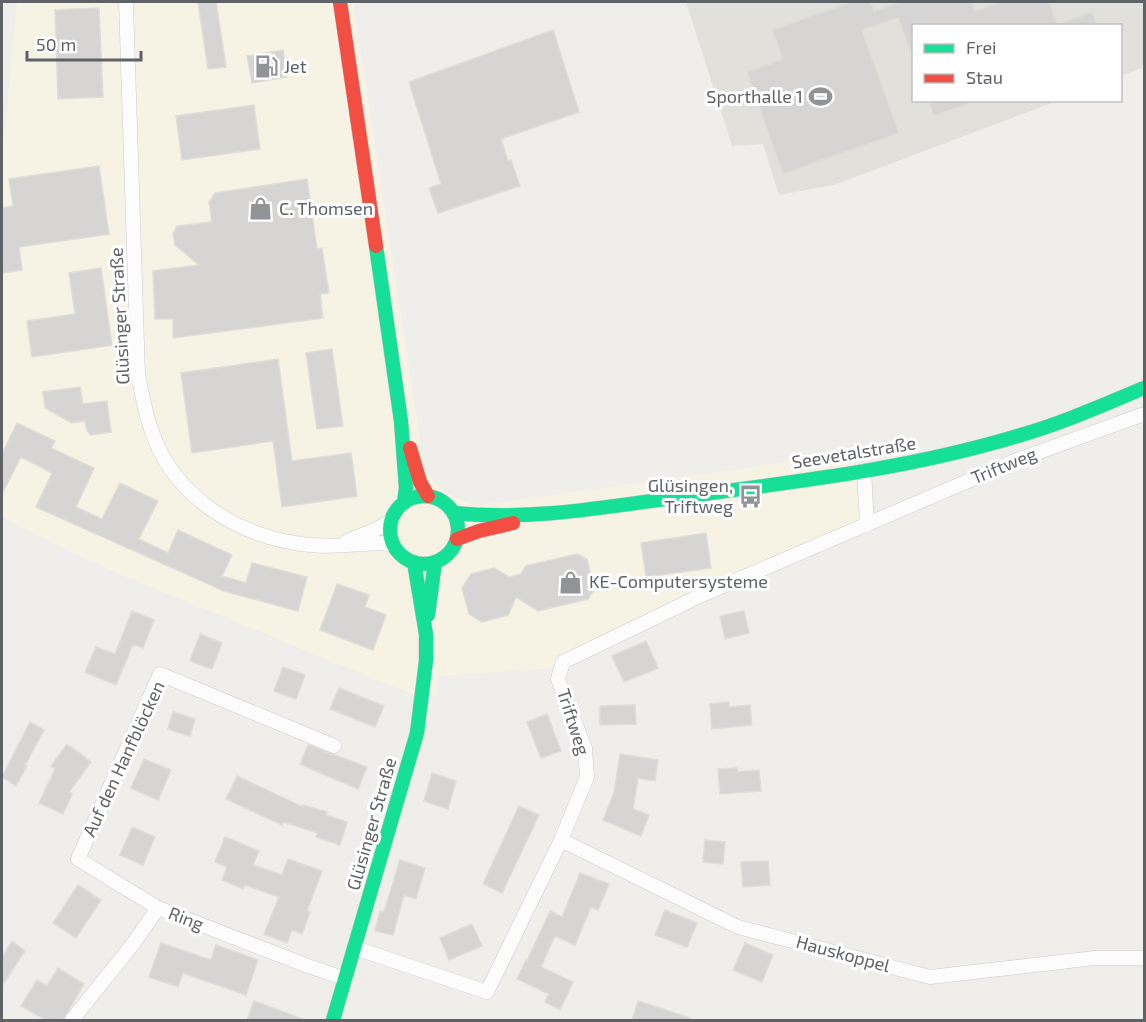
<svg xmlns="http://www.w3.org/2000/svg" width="1146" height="1022" viewBox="0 0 1146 1022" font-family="'Exo 2',sans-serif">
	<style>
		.commercial { fill: #f7f3e4 }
		.education { fill: #e2e0da }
		.building { fill: #d6d5d3; stroke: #deddd9; stroke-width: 1.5 }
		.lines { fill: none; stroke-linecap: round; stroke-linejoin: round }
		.street-casing { stroke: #cbcccc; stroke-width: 15 }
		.fast-casing { stroke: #cacacb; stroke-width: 15 }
		.jam-casing { stroke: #cacacb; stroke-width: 15 }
		.street { stroke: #fdfcfc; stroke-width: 14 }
		.fast { stroke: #16e098; stroke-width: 14 }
		.jam { stroke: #f24e42; stroke-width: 14 }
		.labels { text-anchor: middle; stroke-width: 6; stroke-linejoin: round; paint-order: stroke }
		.poi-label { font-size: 18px; fill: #5f6368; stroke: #fff; text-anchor: start }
		.street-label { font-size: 18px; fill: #5f6368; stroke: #fff }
	</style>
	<rect width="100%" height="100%" fill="#efeeea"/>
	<path class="commercial" d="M17,2H353L425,471L446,493L475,506L853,453L862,534L756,578L569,667L439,676L436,696L409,693L112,571L2,517V159Z"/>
	<path class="education" d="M686,2H1144V67L1121,76L1120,26H914V100L1057,101L834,185L779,195L763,144L732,146Z"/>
	<path class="building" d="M198,2H216L226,67L208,69Z
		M851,2H871L874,11L900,2H972L975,11L1002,2H1049L1058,26H914V55H912L898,18L862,30L899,133L783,174L747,72L783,59L772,30Z
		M99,8L103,97L58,99L55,10Z
		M1092,12L1097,26H1058V24Z
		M553,30L579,112L501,139L508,161L511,160L520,186L438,213L429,188L441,184L409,82Z
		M283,50L287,77L252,83L247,56Z
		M928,100H972L973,102L934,116Z
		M254,105L260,149L182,160L176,116Z
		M99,166L109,234L19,247L22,270L2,273V208L13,206L9,179Z
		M307,179L317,249L322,248L329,293L320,294L323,318L173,338V319H155L153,271L199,265L175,245L173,234L177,226L212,222L209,202L215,193Z
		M101,268L112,345L32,357L27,321L75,314L69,273Z
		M332,349L343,426L317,429L306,353Z
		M278,359L292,461L351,453L357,496L282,507L273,441L192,453L181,373Z
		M80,387L83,404L107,401L111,432L91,435L87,431L85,421L72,423L45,408L43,392Z
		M17,423L55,441L51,448L94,468L76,507L102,519L120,483L158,501L139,539L168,553L178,530L232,555L222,576L246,583L252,563L307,577L298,611L224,591L36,507L52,473L21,457L2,494V454Z
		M706,533L711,568L646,577L641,543Z
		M577,554L587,559L594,590L588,599L538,611L516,597L508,615L482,622L469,614L462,588L471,574L494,568L509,577L521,574L526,566Z
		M337,584L369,595L365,607L386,615L373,650L320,630Z
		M132,611L154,620L143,648L133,644L116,685L85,672L96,647L115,654Z
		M744,611L749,633L725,639L720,616Z
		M200,634L222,643L212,669L190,661Z
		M646,641L658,668L624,682L612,656Z
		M283,667L305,675L296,699L274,691Z
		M339,688L384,706L375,727L330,709Z
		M729,702V707L750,705L752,725L712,729L710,704Z
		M635,705L636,724L600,725V706Z
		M173,712L195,719L190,736L168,729Z
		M547,714L561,751L541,758L527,722Z
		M30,722L44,730L25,765L27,766L16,786L2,777Z
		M67,744L91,762L69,792L72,794L63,814L39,803L55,769L51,766Z
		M308,745L367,767L358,789L300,764Z
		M620,754L658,760L655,781L638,778L633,809L649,815L641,836L603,820L614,793Z
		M144,759L171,770L158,800L131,788Z
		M737,768L738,772L759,770L761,791L720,794L718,769Z
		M432,773L456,781L448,809L424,801Z
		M237,776L303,807V805L327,812L326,815L347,822L340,845L316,837L318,833L283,822L282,825L226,799Z
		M519,806L539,815L502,893L483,884Z
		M132,827L155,837L143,865L120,855Z
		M225,837L259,851L253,865L282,875L288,859L322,871L307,911L310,912L302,934L292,930L287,943L264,934L279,897L245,885L243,889L222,880L227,867L215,862Z
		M705,840L725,842L723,864L703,862Z
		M400,860L425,868L416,899L404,895L393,935L375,931L380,911L384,912Z
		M768,861L770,885L743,887L741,862Z
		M580,873L609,884L598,910L591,907L575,945L555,936L541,967L573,982L560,1010L545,1002L549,994L517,979L526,960L527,961L550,911L562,917Z
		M78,885L101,900L76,938L53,923Z
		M665,910L697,923L687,947L655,935Z
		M472,924L482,946L449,960L440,938Z
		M12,941L25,951L2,986V957Z
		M161,943L211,960L216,945L258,960L246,995L183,973L178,987L149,977Z
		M745,943L773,955L762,982L733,970Z
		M58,968L84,984L63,1020H46L21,1006L37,980L47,986Z
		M254,1001L303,1019L302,1020H247Z
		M638,1001L690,1018L689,1020H632Z"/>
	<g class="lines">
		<defs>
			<path id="street" d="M126,2L138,374C142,393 145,413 152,432C174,496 236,535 301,544C327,548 356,544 383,543L394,545
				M864,471L867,525
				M347,541L377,529L392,520
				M334,746L160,674L78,859L158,908L308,966L346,979
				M561,840L738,927L930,977L1095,958H1144
				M355,948L487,992L561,840L587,777L585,748L558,679L563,662L704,594L1017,460L1144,414
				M72,1020L133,944L158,908"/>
			<path id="fast" d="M376,246L401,421L406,488L404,503
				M390 530a34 34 0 1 1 68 0a34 34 0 1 1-68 0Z
				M454,513C531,521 605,507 680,497C795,482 910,469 1021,435C1063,423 1103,405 1144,388
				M428,615L435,562
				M333,1020L417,733L426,661V634L414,562"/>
			<path id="jam" d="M340,2L376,246
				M410,448L420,482L428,496
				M457,539L479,531L513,523"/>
		</defs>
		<use href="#street" class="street-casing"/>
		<use href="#fast" class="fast-casing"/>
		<use href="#jam" class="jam-casing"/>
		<use href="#street" class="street"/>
		<use href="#fast" class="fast"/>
		<use href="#jam" class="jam"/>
	</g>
	<defs>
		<symbol id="fuel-bare" viewBox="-9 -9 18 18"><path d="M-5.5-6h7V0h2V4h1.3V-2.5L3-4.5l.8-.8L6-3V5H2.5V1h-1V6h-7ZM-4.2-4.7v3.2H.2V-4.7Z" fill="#919496" stroke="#fff" stroke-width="2.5" paint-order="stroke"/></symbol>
		<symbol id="stadium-bare" viewBox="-9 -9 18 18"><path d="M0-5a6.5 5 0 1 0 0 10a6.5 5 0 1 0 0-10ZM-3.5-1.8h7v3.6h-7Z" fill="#919496" stroke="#fff" stroke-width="2.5" paint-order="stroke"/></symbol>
		<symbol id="shop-bare" viewBox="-9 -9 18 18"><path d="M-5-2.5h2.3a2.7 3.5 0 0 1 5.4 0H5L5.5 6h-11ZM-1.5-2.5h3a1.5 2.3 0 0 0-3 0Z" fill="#919496" stroke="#fff" stroke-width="2.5" paint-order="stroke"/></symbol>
		<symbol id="bus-bare" viewBox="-9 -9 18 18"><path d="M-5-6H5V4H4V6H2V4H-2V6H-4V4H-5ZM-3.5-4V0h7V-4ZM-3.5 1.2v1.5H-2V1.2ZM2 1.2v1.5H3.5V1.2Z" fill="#919496" stroke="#fff" stroke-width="2.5" paint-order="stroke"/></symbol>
	</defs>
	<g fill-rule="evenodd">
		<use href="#fuel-bare" x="250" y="50" width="33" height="33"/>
		<use href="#stadium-bare" x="804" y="80" width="33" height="33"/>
		<use href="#shop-bare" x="244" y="192" width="33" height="33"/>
		<use href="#bus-bare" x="734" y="480" width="33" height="33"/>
		<use href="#shop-bare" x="554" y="566" width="33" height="33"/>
	</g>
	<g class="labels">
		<g class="poi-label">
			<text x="284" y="73">Jet</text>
			<text x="803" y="103" text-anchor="end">Sporthalle 1</text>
			<text x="279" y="215">C. Thomsen</text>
			<text x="733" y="492" text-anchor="end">Glüsingen,<tspan x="733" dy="21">Triftweg</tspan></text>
			<text x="589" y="588">KE-Computersysteme</text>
		</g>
		<g class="street-label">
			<text transform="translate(120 316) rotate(-93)" y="6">Glüsinger Straße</text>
			<text transform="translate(854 453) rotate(-9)" y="6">Seevetalstraße</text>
			<text transform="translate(1004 466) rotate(-22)" y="6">Triftweg</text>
			<text transform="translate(573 722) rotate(72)" y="6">Triftweg</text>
			<text transform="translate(124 759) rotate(-65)" y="6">Auf den Hanfblöcken</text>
			<text transform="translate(372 824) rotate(-74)" y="6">Glüsinger Straße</text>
			<text transform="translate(186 919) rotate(21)" y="6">Ring</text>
			<text transform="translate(843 954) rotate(15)" y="6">Hauskoppel</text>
		</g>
	</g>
	<rect width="1146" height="1022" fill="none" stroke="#5f6368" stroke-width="6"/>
	<rect x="912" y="24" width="210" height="78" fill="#ffffff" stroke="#bfc1c3" stroke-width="1.5"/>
	<rect x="924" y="44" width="30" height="9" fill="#16e098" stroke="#bfc1c3" stroke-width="1.5"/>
	<text x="966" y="54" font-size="18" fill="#5f6368">Frei</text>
	<rect x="924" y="74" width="30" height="9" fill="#f24e42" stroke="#bfc1c3" stroke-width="1.5"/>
	<text x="966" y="84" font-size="18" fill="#5f6368">Stau</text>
	<path d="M27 51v9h114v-9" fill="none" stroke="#5f6368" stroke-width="3"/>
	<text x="36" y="51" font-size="18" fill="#5f6368" stroke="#ffffff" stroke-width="4.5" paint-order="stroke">50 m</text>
</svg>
